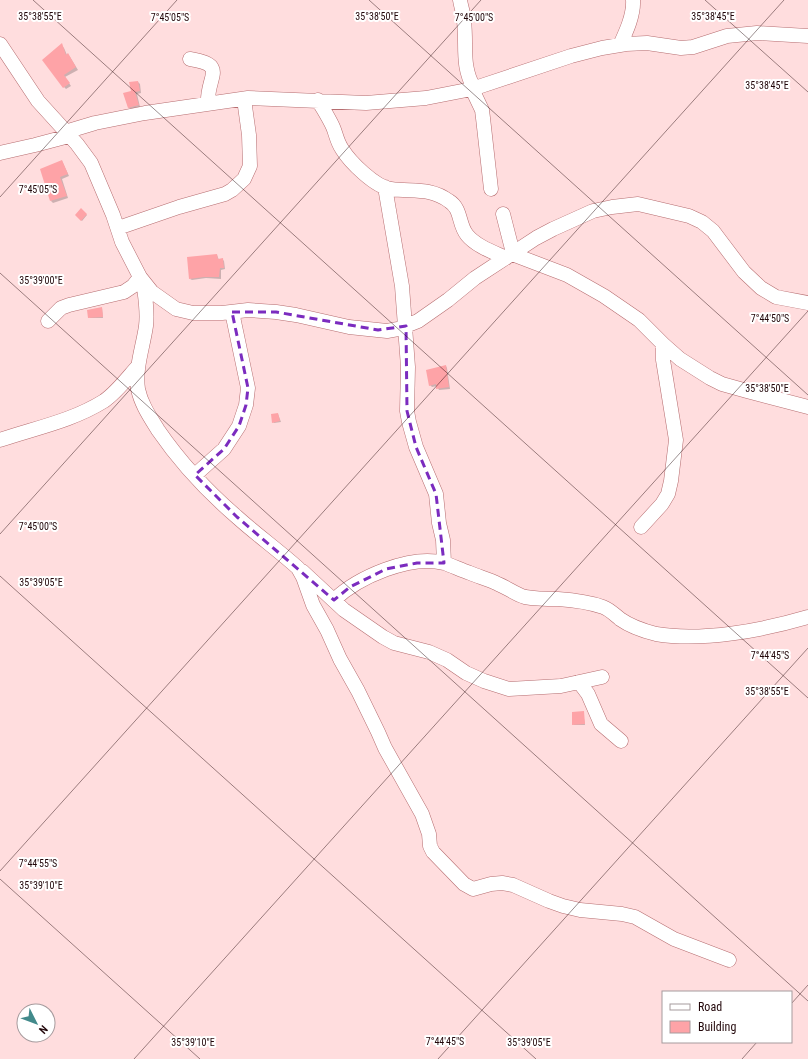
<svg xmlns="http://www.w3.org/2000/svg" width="808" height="1059" viewBox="0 0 808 1059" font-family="'Roboto Condensed',sans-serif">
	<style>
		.shadow { fill: #0003 }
		.building { fill: #fea3a7 }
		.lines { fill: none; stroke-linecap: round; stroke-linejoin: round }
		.minor-casing { stroke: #b66d70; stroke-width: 15 }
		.minor { stroke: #fff; stroke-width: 14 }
		.marked { fill: none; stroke: #7b2cbf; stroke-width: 3; stroke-dasharray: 8 5; stroke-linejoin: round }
		.ticks { fill: none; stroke: #210609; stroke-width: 1; stroke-opacity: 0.45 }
		.ticks-label { font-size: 10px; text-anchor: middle; fill: #210609; stroke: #fff; stroke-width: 4; stroke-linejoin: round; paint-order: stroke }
	</style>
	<rect width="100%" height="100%" fill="#ffddde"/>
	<path class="shadow" d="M62,46L64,48L67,55L70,57L78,70L65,77L71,86L66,89L64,87Z
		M138,82L140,84L141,93L137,94L140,107L131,109L128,107L132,91Z
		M62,161L69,176L62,179L68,198L53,203L51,201Z
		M81,210L87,215L82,221L76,215Z
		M217,255L219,260L222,259L224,261L225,269L221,270V279L206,278L192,280L190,279Z
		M102,308L103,318H89Z
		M446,366L447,368L450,389L439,390L437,386L432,387L430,385Z
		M278,414L281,422L274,423L273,422Z
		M583,712L585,725H574L573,724Z"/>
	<path class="building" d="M62,43L66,55L68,53L76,67L64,75L70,83L63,88L42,60Z
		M138,81L140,91L135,92L139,105L128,108L123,93L131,91L129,82Z
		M62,160L68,174L60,177L67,196L50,201L40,169Z
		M81,208L87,214L81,221L75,215Z
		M217,254L218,259L223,258L224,268H220L219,277H204L189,279L187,257Z
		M102,307L103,317L88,318L87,310Z
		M446,365L449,387L436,389V384L429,386L426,370Z
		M278,413L280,421L272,423L271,414Z
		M584,711L585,724L572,725V712Z"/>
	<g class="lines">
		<defs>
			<path id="minor" d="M460,0C461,7 464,14 464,21C467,46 461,65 474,88
				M0,44L38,101L77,144L91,163L113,215L122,242L140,277L152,292L176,309L193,313H222L248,310L276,312L296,315L349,327L387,331L398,329L418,321L448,300L475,278L536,238L553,229L593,211L612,207L638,204L689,216L702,222L713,231L744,272L761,288L776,297L808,303
				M620,45C626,32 634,15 633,0
				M190,59C229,65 206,77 208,104
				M472,89L482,110L483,118L491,189
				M318,100C323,109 329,118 333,127C336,134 337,142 342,149C350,162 375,187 391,189C412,192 430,187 449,201C462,209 458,224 467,235C476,246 493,252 506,258
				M65,132L95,123L145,113L248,98L366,103L426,98L472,89L571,56L602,48L626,44L647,43L681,48L693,47L727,36L757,33L808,36
				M0,153L35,145L69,136
				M385,187L402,286L408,367L407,411L409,422L416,447L436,494L439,523L443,540L444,563
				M503,214L513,253
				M118,228L179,207L225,194L232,190L244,179L250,166L249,135L244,99
				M512,254L567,275L604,296L639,320L663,344L680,359L710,378L722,384L747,391L808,407
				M143,281C145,296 148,310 146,326C143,347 135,368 138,389C141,404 150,417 158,430C180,462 208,492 237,517C257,535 278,550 298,568L303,577L313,605L327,630L340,659L358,691L378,732L385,748L422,814L429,834L430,846L433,852L464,884L473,889L491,884L502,883L513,885L549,901L563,906L580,910L622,914L635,917L674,939L729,960
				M48,321L61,308L69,305L124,292L133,286L140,277
				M0,440C35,428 72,421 104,401C117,392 128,377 138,366
				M195,475L224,449L239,426L246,405L248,388L232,312
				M641,527L662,504L668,494L671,481L676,440L663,360V344
				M302,571L344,610L383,637L394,643L429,652L447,660L466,673L484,681L509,689L561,686L602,677
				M334,600C358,577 411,554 444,563C453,566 461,570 470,573C479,577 489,579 498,584C508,588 515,594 525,597C536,599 547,599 558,599C572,600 589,602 603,607C609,609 614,614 620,619C630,626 644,631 656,634C702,642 764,630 808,617
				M579,682L588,694L601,724L621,741"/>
		</defs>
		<use href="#minor" class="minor-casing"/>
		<use href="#minor" class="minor"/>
	</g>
	<path class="marked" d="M232,312H276L378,330L406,326L407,411L416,447L436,494L444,563H417L386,569L350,587L334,600L237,517L195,475L224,449L239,426L246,405L248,388Z"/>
	<path class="ticks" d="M33,0L808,698M369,0L808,395M705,0L808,92M0,197L177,0M0,273L808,1001M0,534L481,0M0,576L536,1059M0,871L784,0M0,879L200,1059M791,1004L808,985M134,1059L808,311M438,1059L808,648M742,1059L757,1042"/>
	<g class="ticks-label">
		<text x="40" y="20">35°38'55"E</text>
		<text x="377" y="20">35°38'50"E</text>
		<text x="713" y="20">35°38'45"E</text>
		<text x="170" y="21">7°45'05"S</text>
		<text x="474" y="21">7°45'00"S</text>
		<text x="767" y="89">35°38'45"E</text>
		<text x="38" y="193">7°45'05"S</text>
		<text x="41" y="284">35°39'00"E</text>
		<text x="770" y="322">7°44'50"S</text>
		<text x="767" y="392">35°38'50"E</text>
		<text x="38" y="530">7°45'00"S</text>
		<text x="41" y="586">35°39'05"E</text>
		<text x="770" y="659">7°44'45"S</text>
		<text x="767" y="695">35°38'55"E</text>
		<text x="38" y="867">7°44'55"S</text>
		<text x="41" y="889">35°39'10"E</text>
		<text x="445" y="1045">7°44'45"S</text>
		<text x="193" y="1046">35°39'10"E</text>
		<text x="529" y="1046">35°39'05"E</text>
	</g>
	<rect x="662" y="991" width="130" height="52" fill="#ffffff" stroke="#a69b9d"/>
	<rect x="670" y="1004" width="20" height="6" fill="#ffffff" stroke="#a69b9d"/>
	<text x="698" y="1011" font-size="12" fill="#210609">Road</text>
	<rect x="670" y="1021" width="20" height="12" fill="#fea3a7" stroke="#a69b9d"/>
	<text x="698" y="1031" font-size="12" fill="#210609">Building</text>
	<g transform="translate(36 1023) rotate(132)"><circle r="19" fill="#ffffff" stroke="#a69b9d"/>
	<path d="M0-3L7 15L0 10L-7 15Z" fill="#428a8b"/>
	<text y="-6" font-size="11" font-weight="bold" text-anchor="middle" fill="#210609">N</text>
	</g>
</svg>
